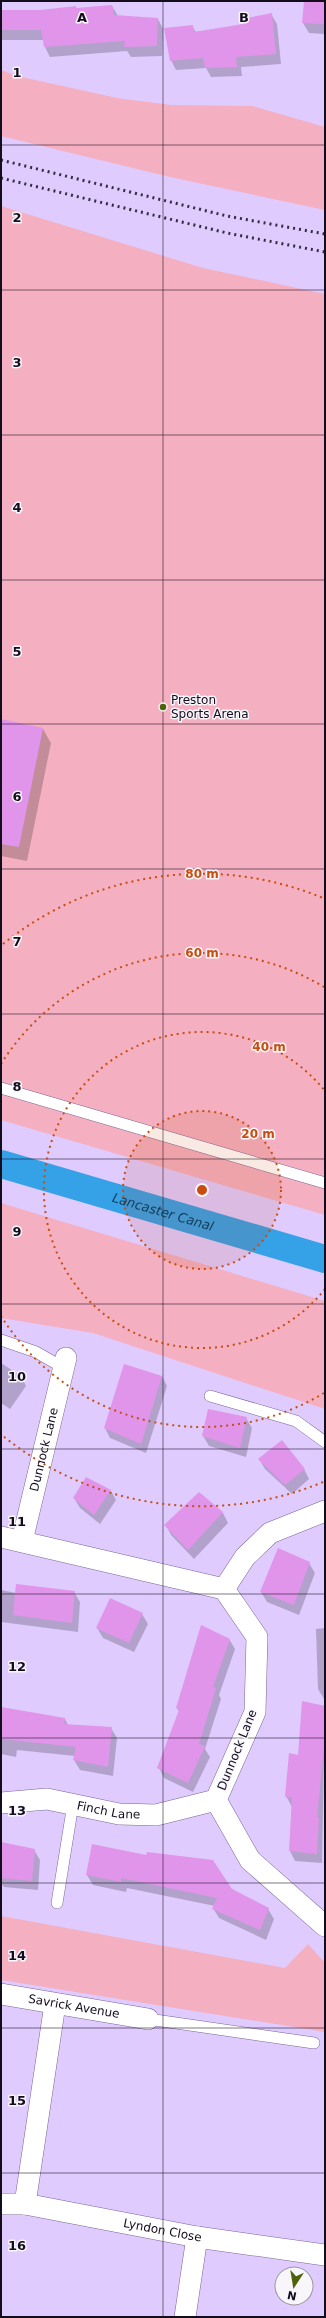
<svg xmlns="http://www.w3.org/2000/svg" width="326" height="2318" viewBox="0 0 326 2318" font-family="'DejaVu Sans',sans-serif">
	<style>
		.green { fill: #f4afc0 }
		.shadow { fill: #0003 }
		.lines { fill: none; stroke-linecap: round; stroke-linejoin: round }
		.canal { stroke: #35a1e7; stroke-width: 28 }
		.building { fill: #e095ea }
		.lane-casing { stroke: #796794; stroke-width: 12 }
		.street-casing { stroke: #796794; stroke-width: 22 }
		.lane { stroke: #fff; stroke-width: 11 }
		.street { stroke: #fff; stroke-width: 21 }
		.rail { stroke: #352c42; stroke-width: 3; stroke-dasharray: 2 4; stroke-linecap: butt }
		.grid { fill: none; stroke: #130c1d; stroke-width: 1; stroke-opacity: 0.55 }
		.ring { fill: none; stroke: #c84d0f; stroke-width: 2; stroke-dasharray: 2 4 }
		.poi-dot { fill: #4e620b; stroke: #f8f6fb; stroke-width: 1.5 }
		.labels { text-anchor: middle; stroke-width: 3; stroke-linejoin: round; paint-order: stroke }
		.poi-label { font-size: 12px; fill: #130c1d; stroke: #f8f6fb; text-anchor: start }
		.street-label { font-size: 12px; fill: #130c1d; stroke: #f8f6fb }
		.water-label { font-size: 13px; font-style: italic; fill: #113c58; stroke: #f8f6fb }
		.grid-label { font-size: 13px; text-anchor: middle; font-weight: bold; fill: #130c1d; stroke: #f8f6fb; stroke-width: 3; stroke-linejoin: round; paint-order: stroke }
		.centre { fill: #c84d0f; stroke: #f8f6fb; stroke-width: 2 }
		.ring-label { font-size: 12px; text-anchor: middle; font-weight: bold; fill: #c84d0f; stroke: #f8f6fb; stroke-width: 3; stroke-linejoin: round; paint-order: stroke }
	</style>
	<rect width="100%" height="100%" fill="#dfcbfe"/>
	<path class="green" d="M1,70L17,76L117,98L171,105L252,106L325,127V210L170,177L1,136Z
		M1,206L203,268L325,294V1215L1,1120Z
		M1,1203L325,1301V1409L93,1333L1,1318Z
		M1,1916L285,1968L308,1944L325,1963V2032L1,1980Z"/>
	<path class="shadow" d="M305,1H325V40L324,34L309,33L303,23Z
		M112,6L118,16L158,19L163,29L162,56L131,57L127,51L50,57L45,47L44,40H1V11H40L76,7L77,9Z
		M271,14L277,24L281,64L241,67L242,76L211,77L206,68L176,70L171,60L192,26L196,32L244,25Z
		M1,720L43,729L51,743L27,861L1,856Z
		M1,1363L21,1376L26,1386L10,1409L1,1403Z
		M162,1376L167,1386L146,1453L110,1438L105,1428Z
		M246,1418L252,1428L246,1457L209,1446L203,1436Z
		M259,1459L304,1469L309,1479L292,1494L265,1469Z
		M111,1491L116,1500L100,1524L80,1508L74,1498Z
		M199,1493L223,1513L228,1523L194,1559L171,1535L166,1525Z
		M309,1563L315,1573L299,1615L267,1602L261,1592Z
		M1,1590L16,1593L74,1592L80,1602L78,1632L1,1622Z
		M142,1614L148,1624L134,1652L103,1638L97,1628Z
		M325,1628V1698L324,1699L318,1689L316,1629Z
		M229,1639L235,1649L219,1695L221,1699L205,1749L210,1757L193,1792L164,1778L159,1768L180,1713L177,1708Z
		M325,1707L322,1863L295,1861L290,1851L292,1807L286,1796L299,1756Z
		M1,1708L65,1719L68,1725L111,1728L117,1738L113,1776L80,1770L74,1760L75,1756L17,1750L16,1757L1,1754Z
		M1,1843L34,1850L40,1860L38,1890L4,1887L1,1883Z
		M93,1846L232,1889L268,1909L274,1919L266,1940L219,1918L213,1908L215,1906L127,1888L126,1892L93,1885L87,1875Z"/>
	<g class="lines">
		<path class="canal" id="s1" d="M1,1164L325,1259"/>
	</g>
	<path class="building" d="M304,1H325V24L302,23Z
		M112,5L114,15L158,18L157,46L124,47L125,41L44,47L41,30H1V10H40L76,6V8Z
		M272,13L276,54L236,57L237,67L205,68L203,58L170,61L164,28L193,25L194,32L243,24L242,19Z
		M1,719L43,728L19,847L1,844Z
		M124,1364L162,1376L141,1444L104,1428Z
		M208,1409L247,1417L240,1448L202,1436Z
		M282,1440L305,1469L285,1485L258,1459Z
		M86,1477L111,1490L94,1515L73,1498Z
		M199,1492L223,1512L188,1550L164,1525Z
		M278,1548L310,1562L294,1605L260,1592Z
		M16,1584L75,1591L72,1623L13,1615Z
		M110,1598L143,1613L129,1643L96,1628Z
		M201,1625L230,1639L213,1687L216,1688L199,1744L205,1746L188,1783L157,1768L179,1710L176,1708Z
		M302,1701L325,1706V1736L317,1818H319L317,1854L289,1851L292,1797H285L289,1753L298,1755Z
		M1,1707L65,1718L64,1724L112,1727L108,1767L73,1760L76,1747L1,1739Z
		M1,1842L35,1849L32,1881L1,1878Z
		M92,1844L146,1855L147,1852L213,1860L232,1889L269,1908L260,1930L212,1909L217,1898L121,1878V1882L86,1875Z"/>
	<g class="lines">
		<defs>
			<path id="lane" d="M1,1088L325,1183
				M1,1340L36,1352L64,1368
				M210,1396L296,1421L325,1442
				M57,1903L73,1804
				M148,2019L314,2043"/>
			<g id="street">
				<path d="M1,1537L224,1589L257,1637L255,1712L216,1800L250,1860L325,1926"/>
				<path id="s2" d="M22,1541L66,1358"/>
				<path d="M224,1589L245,1557L270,1533L325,1511"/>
				<path id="s3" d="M1,1803L47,1799L119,1814L156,1815L216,1800"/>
				<path id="s4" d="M1,1994L148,2019"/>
				<path id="s5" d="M1,2204H25L197,2237L325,2255"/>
				<path d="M25,2204L55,2004"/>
				<path d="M185,2317L197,2237"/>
			</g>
		</defs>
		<use href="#lane" class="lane-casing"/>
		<use href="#street" class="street-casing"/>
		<use href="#lane" class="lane"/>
		<use href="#street" class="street"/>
		<path class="rail" d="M1,160L227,216L325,234
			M1,178L227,233L325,252"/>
	</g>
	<path class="grid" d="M163,1V2317M1,145H325M1,290H325M1,435H325M1,580H325M1,724H325M1,869H325M1,1014H325M1,1159H325M1,1304H325M1,1449H325M1,1594H325M1,1738H325M1,1883H325M1,2028H325M1,2173H325"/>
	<circle cx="202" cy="1190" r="79" fill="#c84d0f" fill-opacity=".12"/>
	<g class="ring">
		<circle cx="202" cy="1190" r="79"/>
		<path d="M325 1289A158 158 0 1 1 325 1091"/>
		<path d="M324 1393A237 237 0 0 1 1 1316M1 1064A237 237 0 0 1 324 987"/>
		<path d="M323 1482A316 316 0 0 1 3 1436M3 944A316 316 0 0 1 323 898"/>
	</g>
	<circle class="poi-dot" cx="163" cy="707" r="4"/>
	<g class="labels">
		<g class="poi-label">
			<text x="171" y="704">Preston<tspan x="171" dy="14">Sports Arena</tspan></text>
		</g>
		<g class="street-label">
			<text dy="4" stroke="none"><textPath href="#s2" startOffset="94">Dunnock Lane</textPath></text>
			<text transform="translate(237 1750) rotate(-68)" y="4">Dunnock Lane</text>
			<text dy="4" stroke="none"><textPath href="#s3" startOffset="109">Finch Lane</textPath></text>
			<text dy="4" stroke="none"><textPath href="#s4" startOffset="74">Savrick Avenue</textPath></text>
			<text dy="4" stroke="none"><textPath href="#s5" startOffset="164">Lyndon Close</textPath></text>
		</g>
		<g class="water-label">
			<text dy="5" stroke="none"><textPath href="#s1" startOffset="169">Lancaster Canal</textPath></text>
		</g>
	</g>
	<g class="grid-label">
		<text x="82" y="22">A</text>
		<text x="244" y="22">B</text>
		<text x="17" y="77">1</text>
		<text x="17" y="222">2</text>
		<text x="17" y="367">3</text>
		<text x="17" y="512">4</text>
		<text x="17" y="656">5</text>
		<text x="17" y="801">6</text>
		<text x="17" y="946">7</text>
		<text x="17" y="1091">8</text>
		<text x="17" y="1236">9</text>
		<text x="17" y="1381">10</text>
		<text x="17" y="1526">11</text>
		<text x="17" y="1671">12</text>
		<text x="17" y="1815">13</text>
		<text x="17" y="1960">14</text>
		<text x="17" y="2105">15</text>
		<text x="17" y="2250">16</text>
	</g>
	<circle cx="202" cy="1190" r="6" class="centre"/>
	<g class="ring-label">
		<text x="202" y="878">80 m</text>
		<text x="202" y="957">60 m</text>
		<text x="269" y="1051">40 m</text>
		<text x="258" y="1138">20 m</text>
	</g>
	<rect width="326" height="2318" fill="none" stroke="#130c1d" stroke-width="4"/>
	<g transform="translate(294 2286) rotate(192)"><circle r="19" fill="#f8f6fb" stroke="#9c98a2"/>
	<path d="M0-3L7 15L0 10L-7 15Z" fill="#4e620b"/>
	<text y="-6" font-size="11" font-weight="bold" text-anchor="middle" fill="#130c1d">N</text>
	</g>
</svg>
